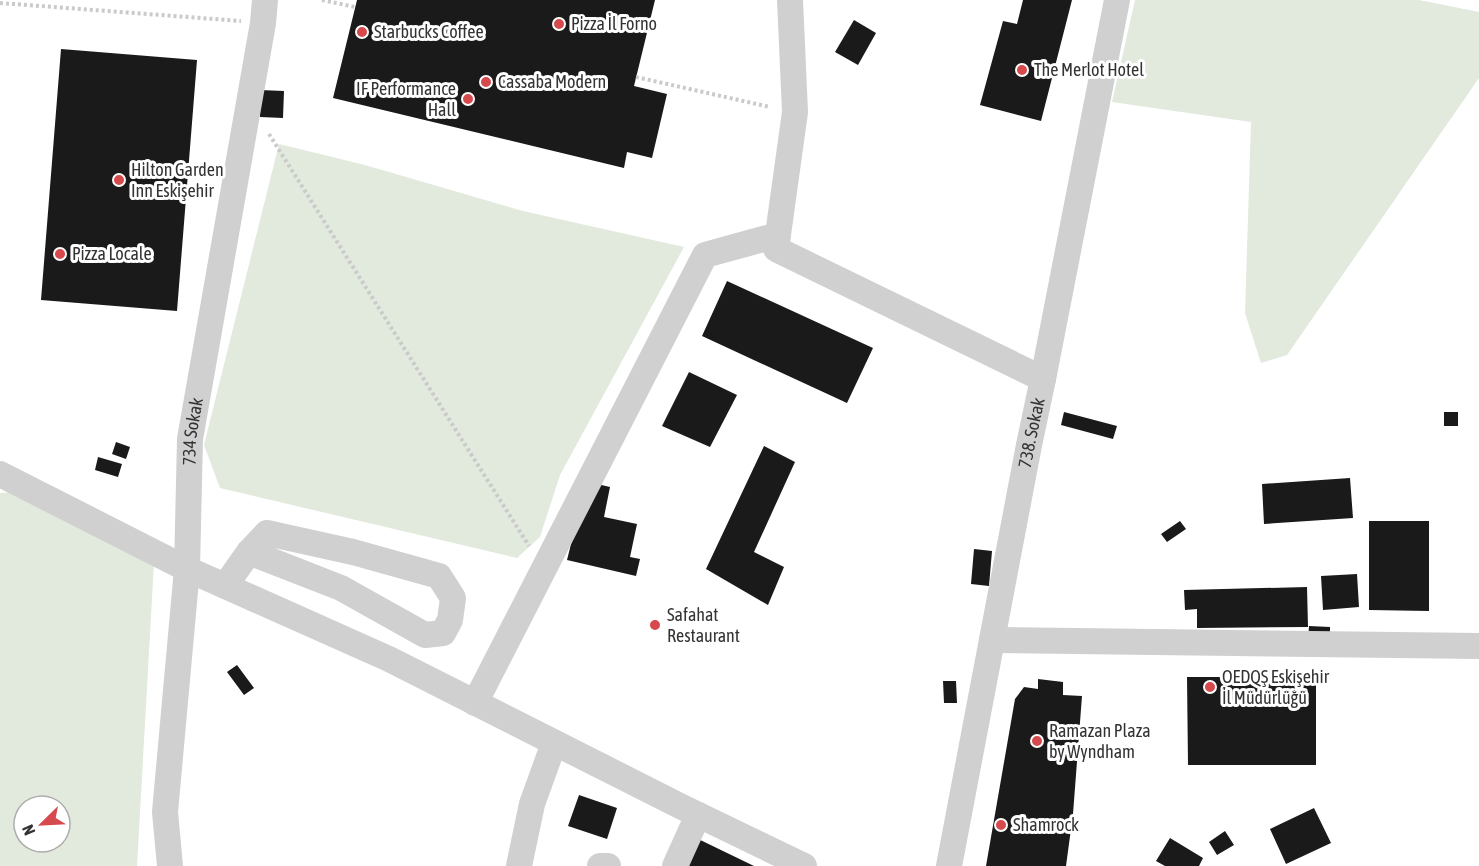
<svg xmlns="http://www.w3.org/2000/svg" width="1479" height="866" viewBox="0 0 1479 866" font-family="'Asap Condensed',sans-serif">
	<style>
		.green { fill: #e2e9dd; fill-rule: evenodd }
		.building { fill: #1a1a1a }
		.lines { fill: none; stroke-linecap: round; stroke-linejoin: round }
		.path { stroke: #cacaca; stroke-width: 4; stroke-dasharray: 3 3; stroke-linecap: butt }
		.minor { stroke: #d0d0d0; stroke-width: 26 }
		.poi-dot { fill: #d6494d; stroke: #fff; stroke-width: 2 }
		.labels { text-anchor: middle; stroke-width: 6; stroke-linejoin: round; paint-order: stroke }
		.poi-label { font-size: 18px; fill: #333; stroke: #fff; text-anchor: start }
		.street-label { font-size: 18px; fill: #333; stroke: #fff }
	</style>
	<rect width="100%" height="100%" fill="#fff"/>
	<path class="green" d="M1135,0H1419L1479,12V78L1287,355L1261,363L1245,313L1251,122L1112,102Z
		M279,144L365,165L523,211L684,247L560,475L540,537L517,558L220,488L204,445Z
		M13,492L154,562L137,866H0V493ZM24,806H60V842H24Z"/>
	<path class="building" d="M357,0H655L634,86L667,94L652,158L627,152L624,168L333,98Z
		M1023,0H1072L1041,121L980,105L1003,21L1017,24Z
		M854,20L876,33L858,65L835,52Z
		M61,49L197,60L177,311L41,300Z
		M260,90L284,91L283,118L260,117Z
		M727,281L873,348L847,403L702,336Z
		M689,372L737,395L710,447L662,426Z
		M1064,412L1117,426L1113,439L1061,425Z
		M1444,412H1458V426H1444Z
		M116,442L130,447L126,459L112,454Z
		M764,446L795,462L754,552L784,567L768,605L706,569Z
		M98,457L122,464L118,477L95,470Z
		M1350,478L1353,518L1264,524L1262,484Z
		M580,480L610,487L604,517L637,524L630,557L640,559L636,576L567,560L574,532Z
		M1180,521L1186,529L1167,542L1161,534Z
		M1369,521H1429V611L1369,610Z
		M974,549L992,551L989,586L971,584Z
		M1357,574L1359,607L1323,610L1321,576Z
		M1307,587L1308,627L1197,628V609L1185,610L1184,590Z
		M1309,626L1330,627V642L1308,641Z
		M237,665L254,688L244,695L227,672Z
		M1187,677H1316V765H1188Z
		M1038,679L1063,682V695L1082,696L1073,814L1066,866H986L1015,699L1024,687L1038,689Z
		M943,681H956L957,703H944Z
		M579,795L617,808L607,839L568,826Z
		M1314,808L1331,843L1286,864L1270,829Z
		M1225,831L1234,845L1217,855L1209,842Z
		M692,836L754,866H684Z
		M1170,838L1203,858L1199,866H1165L1156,861Z"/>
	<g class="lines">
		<path class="path" d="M322,0L355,7
			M0,3L241,21
			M636,77L770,107
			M269,134L529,546"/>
		<g class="minor">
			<path d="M790,0L795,112L776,249L1043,379"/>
			<path d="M0,474L187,569L389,659L682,807L804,866"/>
			<path d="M225,586L249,552L267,533L353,552L439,576L453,598L450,620L443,633L425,635L341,588L249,552"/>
			<path d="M992,640L1479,646"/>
			<path d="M475,703L705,255L778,235"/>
			<path id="s1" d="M170,866L165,812L187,569L190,439L263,23L265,0"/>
			<path d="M519,866L532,804L554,743"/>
			<path d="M600,866H608"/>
			<path d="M675,866L698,815"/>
			<path id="s2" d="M949,866L1029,445L1043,379L1117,0"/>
		</g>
	</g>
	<g class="poi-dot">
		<circle cx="559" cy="24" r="6"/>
		<circle cx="362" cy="32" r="6"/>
		<circle cx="1022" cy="70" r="6"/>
		<circle cx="486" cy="82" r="6"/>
		<circle cx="468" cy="99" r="6"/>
		<circle cx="119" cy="180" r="6"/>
		<circle cx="60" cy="254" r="6"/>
		<circle cx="655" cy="625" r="6"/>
		<circle cx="1210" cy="687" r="6"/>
		<circle cx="1037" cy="741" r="6"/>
		<circle cx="1001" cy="825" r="6"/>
	</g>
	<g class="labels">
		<g class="poi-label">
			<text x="571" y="30">Pizza İl Forno</text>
			<text x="374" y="38">Starbucks Coffee</text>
			<text x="1034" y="76">The Merlot Hotel</text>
			<text x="498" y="88">Cassaba Modern</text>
			<text x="456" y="95" text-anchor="end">IF Performance<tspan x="456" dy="21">Hall</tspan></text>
			<text x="131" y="176">Hilton Garden<tspan x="131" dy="21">Inn Eskişehir</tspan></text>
			<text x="72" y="260">Pizza Locale</text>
			<text x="667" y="621">Safahat<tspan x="667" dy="21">Restaurant</tspan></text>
			<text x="1222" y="683">OEDQŞ Eskişehir<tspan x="1222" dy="21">İl Müdürlüğü</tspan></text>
			<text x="1049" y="737">Ramazan Plaza<tspan x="1049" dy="21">by Wyndham</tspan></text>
			<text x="1013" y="831">Shamrock</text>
		</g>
		<g class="street-label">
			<text dy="6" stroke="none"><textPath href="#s1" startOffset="436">734 Sokak</textPath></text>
			<text dy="6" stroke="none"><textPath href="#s2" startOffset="441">738. Sokak</textPath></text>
		</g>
	</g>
	<g transform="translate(42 824) rotate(246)"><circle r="28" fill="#ffffff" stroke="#adadad" stroke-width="1.5"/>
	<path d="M0-4.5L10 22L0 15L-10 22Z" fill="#d6494d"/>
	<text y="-9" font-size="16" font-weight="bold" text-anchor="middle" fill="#333333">N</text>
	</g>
</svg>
